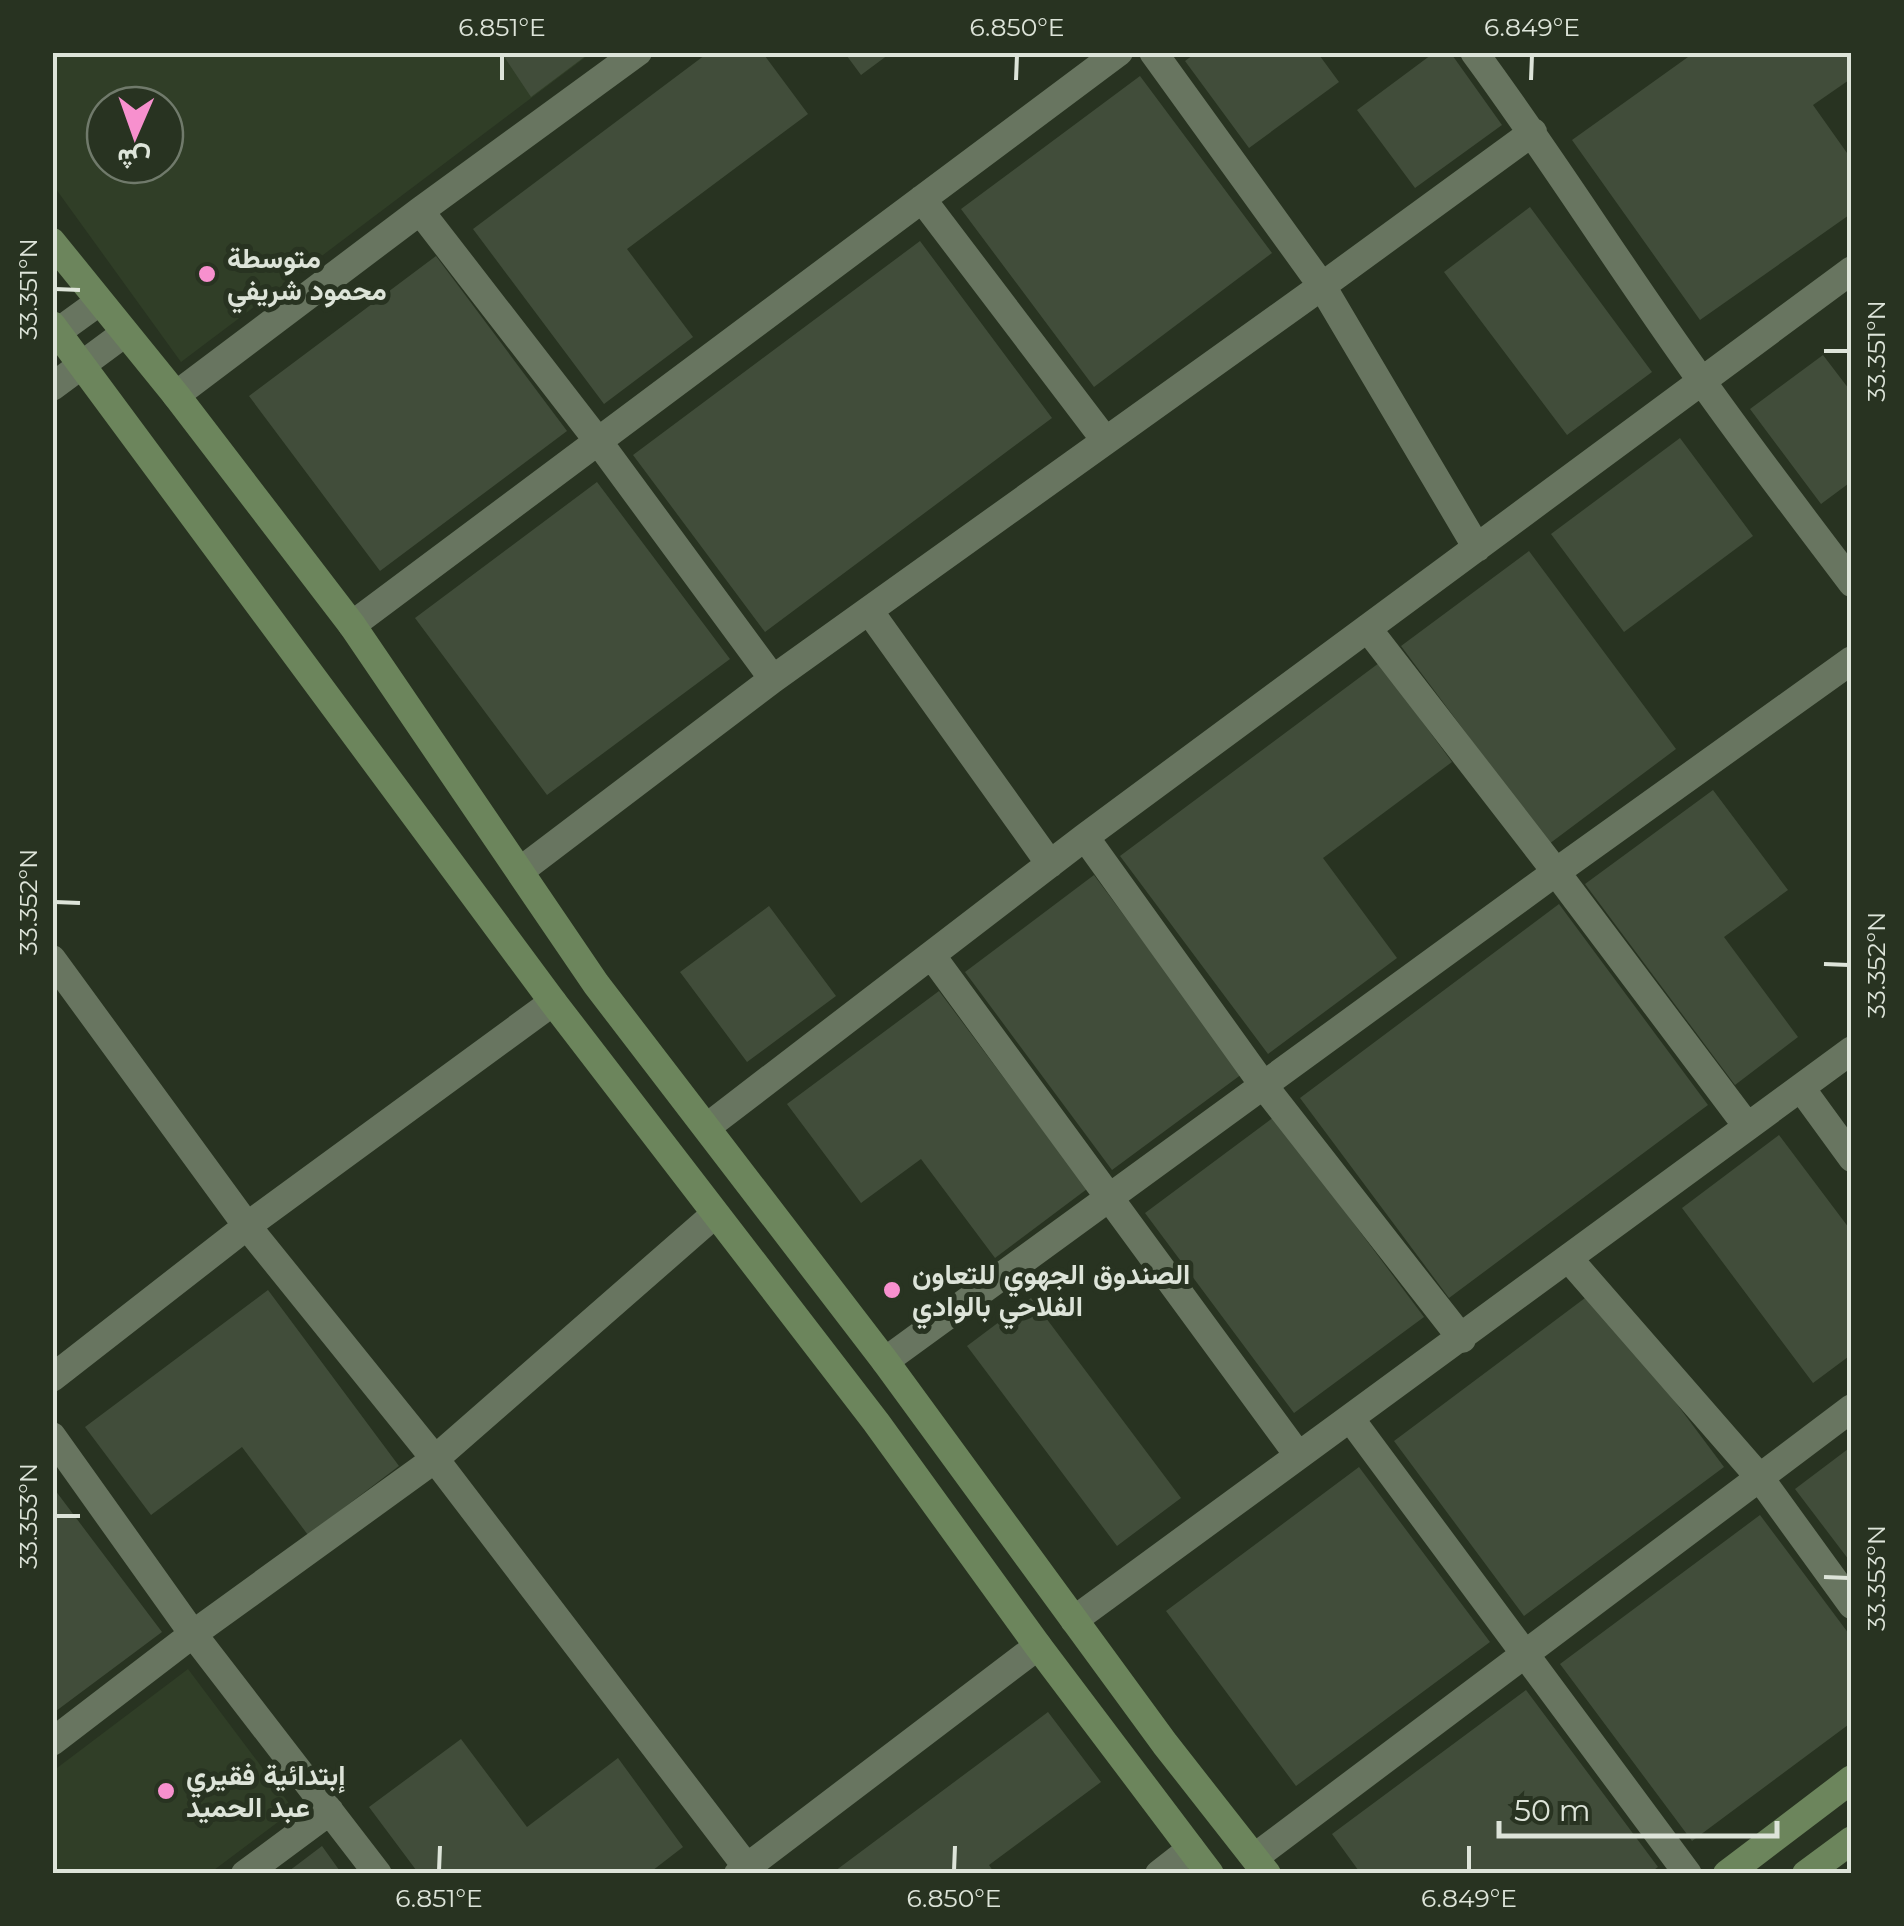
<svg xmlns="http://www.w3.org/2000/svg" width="1904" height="1926" viewBox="0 0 1904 1926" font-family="Montserrat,Vazirmatn,sans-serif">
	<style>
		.built { fill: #303e27; fill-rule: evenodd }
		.building { fill: #414d3a }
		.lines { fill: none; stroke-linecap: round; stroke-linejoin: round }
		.minor { stroke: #687560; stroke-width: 28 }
		.tertiary { stroke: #687560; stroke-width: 28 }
		.secondary { stroke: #6c855c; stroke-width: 28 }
		.ticks { fill: none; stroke: #dde4d9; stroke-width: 4 }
		.poi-dot { fill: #f790ce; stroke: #283321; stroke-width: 4 }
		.labels { text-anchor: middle; stroke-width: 10; stroke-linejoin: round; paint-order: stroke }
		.poi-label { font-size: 28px; font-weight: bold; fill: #dde4d9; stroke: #283321; text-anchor: start }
		.neatline { fill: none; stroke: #dde4d9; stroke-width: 4 }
		.ticks-label { font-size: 25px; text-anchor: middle; fill: #dde4d9 }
	</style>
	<rect width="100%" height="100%" fill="#283321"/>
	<path class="built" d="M52,53H591L181,362L53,185ZM105,105H165V165H105Z
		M188,1669L294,1810L210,1873H53V1771Z"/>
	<path class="building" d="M501,52H591L531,97Z
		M709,52H762L808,114L627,249L693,337L604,404L473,229Z
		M844,52H892L861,75Z
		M1197,52H1317L1339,82L1249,148L1185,61Z
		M1435,52H1450L1502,125L1415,188L1357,110Z
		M1695,52H1852V78L1813,105L1852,160V213L1700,320L1572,140Z
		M1140,76L1272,253L1094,387L961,209Z
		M1530,207L1652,372L1567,435L1444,272Z
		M920,241L1052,418L765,632L633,455Z
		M436,256L567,431L380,571L249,396Z
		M1823,355L1852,393V481L1821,504L1750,409Z
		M1680,438L1753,536L1624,632L1551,534Z
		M597,482L730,659L547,795L415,618Z
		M1529,551L1676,749L1549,844L1401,646Z
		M1379,663L1452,762L1323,858L1397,958L1268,1054L1120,856Z
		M1713,790L1788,890L1724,937L1798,1037L1735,1085L1585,884Z
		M1094,875L1242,1074L1112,1170L965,972Z
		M1559,904L1708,1105L1449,1298L1300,1098Z
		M769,906L836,996L747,1062L680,972Z
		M939,991L1087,1189L995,1258L921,1159L861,1203L787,1104Z
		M1274,1117L1424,1317L1294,1413L1145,1213Z
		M1779,1135L1852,1232V1354L1813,1383L1682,1208Z
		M268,1290L399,1466L308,1535L242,1447L151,1515L85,1427Z
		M1593,1292L1724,1467L1524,1616L1394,1441Z
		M1031,1298L1181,1498L1117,1546L967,1346Z
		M1852,1446V1564L1795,1489Z
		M1359,1467L1490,1642L1296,1786L1166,1611Z
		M52,1486L162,1632L52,1714Z
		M1760,1515L1852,1638V1722L1692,1841L1560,1664Z
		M1526,1690L1658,1867L1648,1874H1361L1332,1834Z
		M1048,1712L1101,1782L989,1865L995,1874H831Z
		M461,1739L527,1827L618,1758L683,1847L648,1874H419L369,1807Z
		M322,1846L342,1874H285Z"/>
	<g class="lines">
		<path class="minor" d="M1474,52C1553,159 1623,272 1701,380C1750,449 1801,516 1852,583
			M922,199L1105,440
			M420,211L598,441L773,679
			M176,395L420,211L638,52
			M1477,548L1322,286L1533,132
			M870,612L1050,864
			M352,625L1119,52
			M1085,837L1264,1086L1462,1339
			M520,871L773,679L1322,286L1153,52
			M932,956L1298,1455
			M52,959L247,1226L435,1459L752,1874
			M1801,1088L1852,1158
			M1747,1126L1556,872L1852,660
			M707,1127L1085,837L1852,270
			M1569,1259L1760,1478L1852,1605
			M885,1361L1556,872L1368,629
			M52,1378L247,1226L553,1002
			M1350,1418L1852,1050
			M52,1436L193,1634L378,1874
			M1074,1620L1350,1418L1688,1874
			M52,1742L193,1634L435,1459L714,1215
			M1255,1857L1852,1408
			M245,1874L330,1811
			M738,1874L1038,1646
			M1159,1874L1191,1849"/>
		<path class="tertiary" d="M52,336L99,302
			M52,387L125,333"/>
		<path class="secondary" d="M52,242L176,395L352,625L596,984L885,1361L1165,1744L1267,1874
			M52,325L553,1002L876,1422L1038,1646L1210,1874
			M1727,1874L1852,1779
			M1806,1874L1852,1840"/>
	</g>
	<path class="ticks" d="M502,80V55M1016,80L1017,55M1531,80L1532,55M55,289L80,290M1824,351H1849M55,902L80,903M1824,964L1849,965M55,1516H80M1824,1577L1849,1578M439,1871L440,1846M954,1871L955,1846M1469,1871V1846"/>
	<g class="poi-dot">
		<circle cx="207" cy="274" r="10"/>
		<circle cx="892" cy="1290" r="10"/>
		<circle cx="166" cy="1791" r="10"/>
	</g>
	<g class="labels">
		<g class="poi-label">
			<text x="227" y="268">متوسطة<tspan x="227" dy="32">محمود شريفي</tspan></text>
			<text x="912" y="1284">الصندوق الجهوي للتعاون<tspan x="912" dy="32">الفلاحي بالوادي</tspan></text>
			<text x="186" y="1785">إبتدائية فقيري<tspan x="186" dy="32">عبد الحميد</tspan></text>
		</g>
	</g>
	<rect width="1904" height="1926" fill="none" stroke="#283321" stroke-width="110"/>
	<g transform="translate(135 135) rotate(182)"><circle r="48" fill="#283321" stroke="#707a6b" stroke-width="2.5"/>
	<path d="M0-8L18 38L0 25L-18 38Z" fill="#f790ce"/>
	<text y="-15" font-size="28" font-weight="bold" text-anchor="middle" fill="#dde4d9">ش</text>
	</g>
	<path d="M1499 1821v15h278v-15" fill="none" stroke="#dde4d9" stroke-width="5"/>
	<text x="1514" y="1821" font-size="30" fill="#dde4d9" stroke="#283321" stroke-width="8" paint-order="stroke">50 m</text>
	<rect x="55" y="55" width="1794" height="1816" class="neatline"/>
	<g class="ticks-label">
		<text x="502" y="36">6.851°E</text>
		<text x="1017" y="36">6.850°E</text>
		<text x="1532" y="36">6.849°E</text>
		<text transform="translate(28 289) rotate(-90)" y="9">33.351°N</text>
		<text transform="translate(1876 351) rotate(-90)" y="9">33.351°N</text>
		<text transform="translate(28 902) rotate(-90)" y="9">33.352°N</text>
		<text transform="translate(1876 965) rotate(-90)" y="9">33.352°N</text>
		<text transform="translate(28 1516) rotate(-90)" y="9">33.353°N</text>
		<text transform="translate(1876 1578) rotate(-90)" y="9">33.353°N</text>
		<text x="439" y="1907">6.851°E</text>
		<text x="954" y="1907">6.850°E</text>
		<text x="1469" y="1907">6.849°E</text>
	</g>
</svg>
